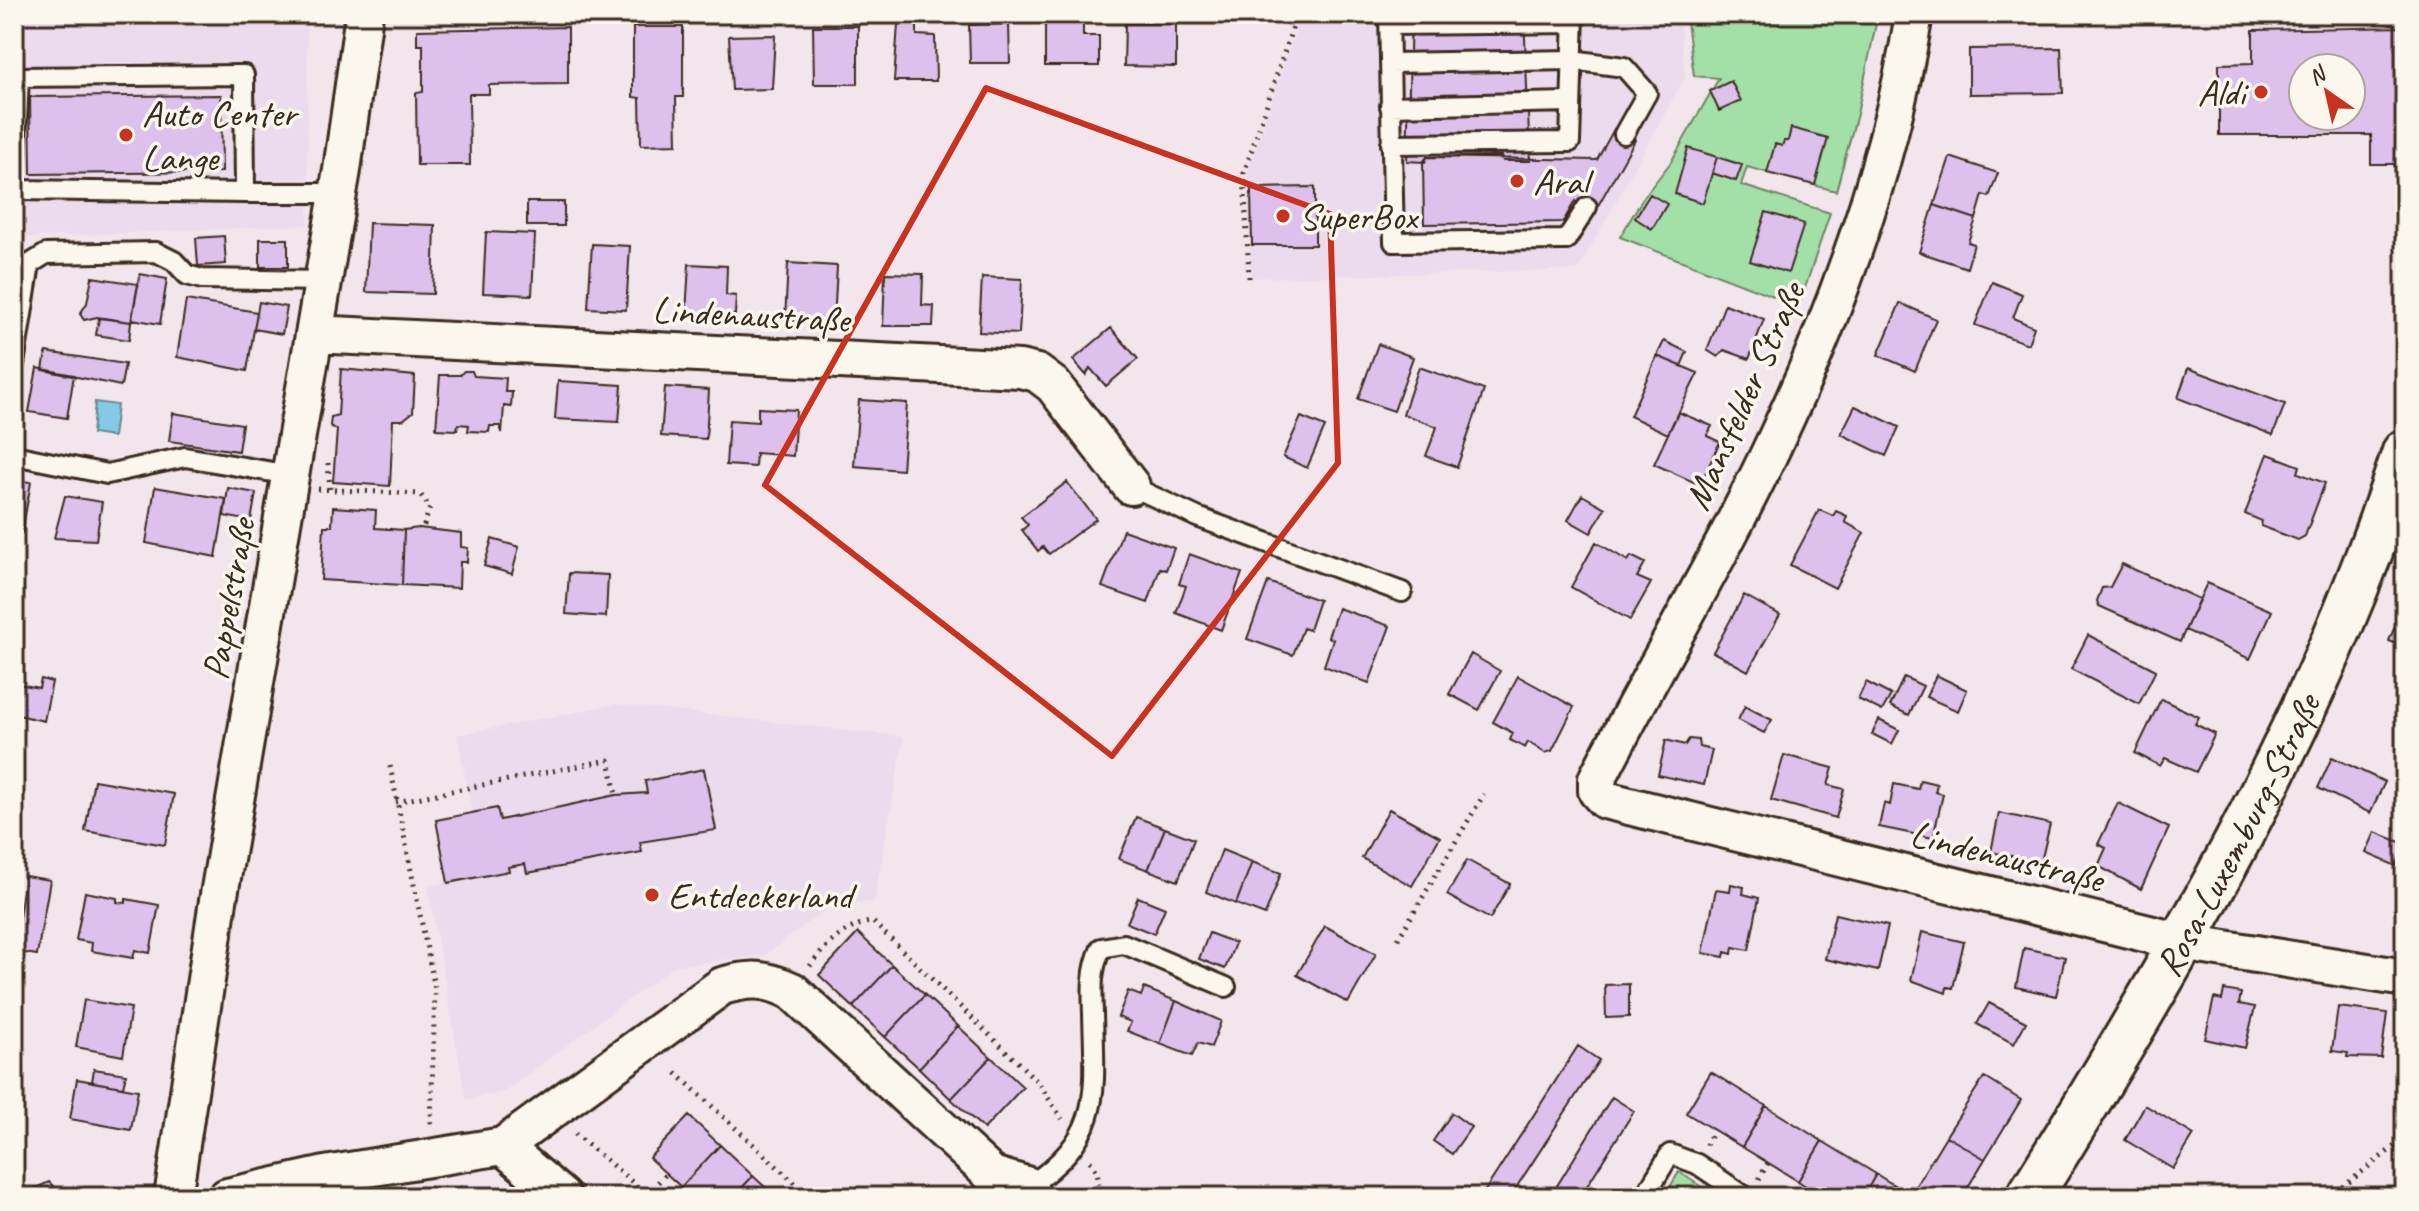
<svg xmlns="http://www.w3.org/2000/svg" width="2419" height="1211" viewBox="0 0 2419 1211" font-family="Caveat,sans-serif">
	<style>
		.built { fill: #ecdbec }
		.green { fill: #a3e0a8; stroke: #6f8563; stroke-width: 2 }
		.water { fill: #84c9e5; stroke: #678995; stroke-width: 2 }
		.building { fill: #dec0ed; stroke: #3b2a1e; stroke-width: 2; fill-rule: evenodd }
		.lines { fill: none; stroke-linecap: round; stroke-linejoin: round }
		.lane-casing { stroke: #3b2a1e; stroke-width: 24 }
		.street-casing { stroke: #3b2a1e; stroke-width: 42 }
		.secondary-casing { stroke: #3b2a1e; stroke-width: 50 }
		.path { stroke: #3b2a1e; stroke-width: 5; stroke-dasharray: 2 6; stroke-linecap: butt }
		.lane { stroke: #fbf7ec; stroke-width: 18 }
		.street { stroke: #fbf7ec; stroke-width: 36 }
		.secondary { stroke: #fbf7ec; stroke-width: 44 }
		.marked { fill: none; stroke: #c8321e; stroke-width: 6; stroke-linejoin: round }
		.poi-dot { fill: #c8321e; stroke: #fbf7ec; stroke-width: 3 }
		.labels { text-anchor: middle; stroke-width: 7; stroke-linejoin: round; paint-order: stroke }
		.poi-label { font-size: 38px; fill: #3b2a1e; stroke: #fbf7ec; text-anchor: start }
		.street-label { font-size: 38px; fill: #3b2a1e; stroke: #fbf7ec }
	</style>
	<rect width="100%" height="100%" fill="#f2e6ec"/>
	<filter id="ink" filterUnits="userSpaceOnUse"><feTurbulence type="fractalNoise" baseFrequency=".0125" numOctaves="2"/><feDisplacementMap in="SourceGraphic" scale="16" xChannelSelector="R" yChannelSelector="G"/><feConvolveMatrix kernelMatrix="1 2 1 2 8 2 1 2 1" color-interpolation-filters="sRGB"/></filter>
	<g filter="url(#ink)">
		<path class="built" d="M14,14H307L308,225L14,238Z
			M1301,14H1604L1605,19L1679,15L1685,77L1578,270L1251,278L1247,174Z
			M616,704L904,737L874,902L833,904L765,955L674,966L504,1092L466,1099L428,887L448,882L436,820L472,812L457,735Z"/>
		<path class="green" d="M1686,14H1878L1857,114L1836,191L1747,167L1741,185L1830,213L1799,306L1620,237L1643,198L1671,162L1719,78L1694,76Z
			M1679,1172L1717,1197H1664Z"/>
		<path class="water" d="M95,402L117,405L113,437L92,434Z"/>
		<path class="building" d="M1411,14H1524L1530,161H1503L1501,156L1427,157L1425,162L1407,161Z
			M1083,23V36H1099V66H1045V24Z
			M1125,23H1176V67L1124,66Z
			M898,24H917V35L935,36L936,81H894Z
			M1009,24L1010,63H970L969,25Z
			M813,26H858V84H814Z
			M568,27V84L489,85V94H469L470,165H417L416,93L423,92V45H417V30Z
			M633,27H683V97H676L677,144L641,145L640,98L633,97Z
			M2405,27V183L2395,182V164H2371V135H2219V64L2253,63V30ZM2303,68H2351V116H2303Z
			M775,35L772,89L732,90L729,36Z
			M2061,48L2063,93L1969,94V49Z
			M1731,81L1741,101L1719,111L1710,91Z
			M221,95L222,172L31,174L30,97Z
			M1791,128L1828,138L1815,185L1767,173L1775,144L1782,146L1784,141H1788Z
			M1614,129L1635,140L1595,211L1575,201L1563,222L1424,224L1423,162L1427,157L1597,160Z
			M1688,148L1717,157L1703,203L1675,194Z
			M1717,157L1742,165L1736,181L1712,173Z
			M1950,157L1998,173L1989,197L1983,195L1976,219L1934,205Z
			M1315,187V245H1252L1251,188Z
			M1650,194L1667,204L1652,229L1635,218Z
			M527,202H564V226H527Z
			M1934,205L1976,219L1968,242L1974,244L1967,268L1919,252Z
			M1766,212L1804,224L1788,273L1750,261Z
			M369,223L435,225L433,294L366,292Z
			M486,232L535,234L532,295L483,293Z
			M224,236L226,264L198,266L196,238Z
			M260,239H288V267H260Z
			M592,244L630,246L626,310L588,308Z
			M788,263L837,266L834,323L785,320Z
			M689,264L727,266L726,295L736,296L735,315L686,314Z
			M885,273L923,274L922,305L934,306L933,326H883Z
			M140,274L167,279L160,324L132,319Z
			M92,277L138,284L131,322L97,317L84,320L80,314L87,303Z
			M982,277L1022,279L1019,334L979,332Z
			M1992,282L2022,294L2013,318L2034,327L2028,344L1975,325Z
			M186,300L257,312L247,371L177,357Z
			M259,302L287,307L282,334L254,329Z
			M1900,303L1936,319L1915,371L1878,355Z
			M1725,304L1764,319L1749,359L1724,350L1718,357L1707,350Z
			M99,318L131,322L129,340L96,335Z
			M1111,328L1138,359L1106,386L1090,368L1086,375L1073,360Z
			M1664,341L1687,352L1681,366L1657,356Z
			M1378,344L1413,357L1394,411L1358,399Z
			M46,352L125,364L121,386L43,370Z
			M1657,356L1698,373L1668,434L1630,416Z
			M1419,367L1484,390L1457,467L1426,456L1437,427L1403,414Z
			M37,368L74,375L67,418L29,412Z
			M2188,368L2285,404L2273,435L2178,398Z
			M341,369L415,376L413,412L403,420H393L390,486L333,482L337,430L330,426L331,417L338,415Z
			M464,371H472L474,376L506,378L505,392H512L511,407L504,406L502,433L500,426H490L489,432L468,431L469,425L458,424L457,430L436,429L440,375H460Z
			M558,381L622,385L619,422L555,419Z
			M665,387L709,390L706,439L661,436Z
			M859,400L907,403L902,470L854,466Z
			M1855,406L1899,427L1886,456L1841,434Z
			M758,408L796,410L793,456L756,453L755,467L726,465L729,420L758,422Z
			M1678,412L1712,426L1707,436L1720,442L1700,485L1654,464Z
			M173,413L242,424L238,451L169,441Z
			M1301,417L1325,427L1307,468L1283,457Z
			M2268,454L2300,466L2298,473L2325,483L2305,536L2298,540L2261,526L2262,521L2245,514Z
			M14,480L31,482L22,533L14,531Z
			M1067,482L1096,519L1049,554L1043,547L1038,551L1022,530L1028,525L1021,517Z
			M155,487L226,499L216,557L146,543Z
			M228,488L256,493L251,521L224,516Z
			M1582,495L1605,508L1591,533L1568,520Z
			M65,496L102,502L96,540L54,538Z
			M333,507L376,510L375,528L404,530L402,585L321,580L324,526H332Z
			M1819,510L1833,516L1836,511L1847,516L1845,522L1864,533L1835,588L1790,565Z
			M419,528L461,533V547L468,548L467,562H460L459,588L402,585L404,530Z
			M1123,530L1174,548L1166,570L1160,568L1148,603L1102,587Z
			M492,539L519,547L512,574L484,566Z
			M1596,542L1628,561L1631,556L1645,563L1637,577L1651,583L1630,620L1571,587Z
			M1189,554L1242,573L1221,630L1176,613L1186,586L1179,584Z
			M2122,564L2199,599L2180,642L2099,606L2097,601L2102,588L2110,587Z
			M569,573L608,575L606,617L566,614Z
			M1268,582L1319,600L1309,630L1303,628L1293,655L1247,639Z
			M2207,583L2272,611L2250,659L2185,630Z
			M1744,595L1780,615L1748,671L1713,652Z
			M2405,602V647L2389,641Z
			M1338,608L1390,626L1369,683L1324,666L1333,639L1328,637Z
			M2088,635L2156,670L2139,704L2071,669Z
			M1471,654L1500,671L1479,710L1449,694Z
			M1936,675L1967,690L1958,711L1926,697Z
			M1518,676L1574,707L1552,751L1545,753L1528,742L1525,748L1510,740L1513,733L1493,722Z
			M1904,677L1923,686L1909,715L1890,706Z
			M41,679L52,682L44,721L14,714V683L39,688Z
			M1866,682L1891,695L1882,711L1858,699Z
			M2161,699L2199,717L2195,724L2215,734L2196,772L2165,758L2160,766L2135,753Z
			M1745,706L1772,720L1764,733L1738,720Z
			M1879,720L1899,730L1892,744L1872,734Z
			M1689,739L1698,740L1699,747L1712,750L1704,785L1658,775L1666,740L1685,745Z
			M1784,755L1833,768L1828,785L1844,789L1836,818L1771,800Z
			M2332,757L2385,782L2370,813L2318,788Z
			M704,769L716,830L640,842L642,852L527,873L525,864L508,867L509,871L448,883L436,820L497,808L500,820L616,795L647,793L645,781Z
			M94,780L174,794L165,845L85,831Z
			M1920,780L1937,784L1935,792L1943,794L1933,838L1879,827L1884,803L1890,805L1894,784L1918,789Z
			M2118,803L2169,828L2141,889L2098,866L2106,848L2098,844Z
			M1389,809L1440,837L1412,886L1362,858Z
			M1999,813L2050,824L2041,862L1991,852Z
			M1136,817L1165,828L1148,870L1119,859Z
			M1165,828L1194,839L1178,881L1148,870Z
			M2375,832L2405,844L2396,866L2366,853Z
			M1222,850L1252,862L1236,904L1206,892Z
			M1467,860L1510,884L1490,919L1447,895Z
			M1252,862L1281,873L1265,915L1236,904Z
			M25,876L50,880L37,955L14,951Z
			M1731,884L1744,887L1743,894L1759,898L1749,950L1733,947L1732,954L1725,952L1724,957L1703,953L1716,889L1730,891Z
			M85,892L117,898V902L126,903V899L159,905L150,953L135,950L133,958L91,951L92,943L76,940Z
			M1138,897L1165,908L1154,934L1127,923Z
			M1835,914L1888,926L1878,971L1825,959Z
			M1325,926L1376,954L1348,1003L1297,975Z
			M1922,932L1964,942L1953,988L1947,987L1946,993L1911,980Z
			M858,933L892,965L853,1007L819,975Z
			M1209,933L1235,943L1225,969L1199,959Z
			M2024,948L2065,957L2056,996L2016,987Z
			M892,965L925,995L885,1037L853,1007Z
			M1629,984V1017L1606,1018L1605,985Z
			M1144,988L1176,1001L1160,1044L1127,1031L1131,1022L1118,1017L1128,991L1141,996Z
			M2224,990L2241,993L2239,1004L2255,1007L2245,1048L2205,1039L2214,998L2222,1000Z
			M925,995L958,1026L919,1068L885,1037Z
			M84,1000L131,1008L123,1056L76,1047Z
			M1176,1001L1221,1021L1211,1047L1198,1043L1192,1056L1160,1044Z
			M1989,1003L2026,1022L2014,1044L1977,1024Z
			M2338,1007L2387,1013L2381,1058L2347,1057L2348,1053L2332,1051Z
			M958,1026L991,1057L951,1099L919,1068Z
			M1578,1046L1599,1060L1510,1197H1481Z
			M991,1057L1023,1087L984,1129L951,1099Z
			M94,1069L126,1074L123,1087L92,1082Z
			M1711,1072L1766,1106L1742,1147L1686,1113Z
			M1984,1077L2021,1100L1985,1159L1946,1136Z
			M77,1079L138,1090L131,1130L70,1119Z
			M1612,1097L1634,1111L1580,1197H1550Z
			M2145,1105L2194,1135L2173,1169L2125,1140Z
			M1766,1106L1822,1141L1798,1181L1742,1147Z
			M1452,1113L1471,1127L1452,1154L1433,1141Z
			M689,1116L720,1145L681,1187L649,1158Z
			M1946,1136L1985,1159L1962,1197H1912L1910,1195Z
			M1822,1141L1876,1174L1863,1197H1823L1798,1181Z
			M720,1145L753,1176L733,1197H691L681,1187Z
			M1876,1174L1910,1195L1912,1197H1863Z
			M753,1176L776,1197H733Z
			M49,1182L64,1197H22L21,1195Z"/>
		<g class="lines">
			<defs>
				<path id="lane" d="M1389,14L1394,242L1566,240L1587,207
					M1389,25L1573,23
					M1390,63L1572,60L1624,67L1647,93L1624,134
					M14,77L244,75L245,193L14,190
					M1390,106L1570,102
					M1391,144L1570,142L1574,14
					M14,183L19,77
					M245,193H338
					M14,364L30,264L46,254L156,252L174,261L187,275L202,279L324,281
					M14,455L107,474L185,457L290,475
					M1131,486L1197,517L1402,592
					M1029,1186C1103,1135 1095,1095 1093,1014C1092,989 1091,971 1101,948L1124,944L1226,987
					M1644,1197L1670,1154L1697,1164L1746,1197"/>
				<path id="street" d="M1914,14C1891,160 1840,302 1778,435C1723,553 1656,664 1597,779V791L1605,800L2181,942L2405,978
					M314,334L1020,369L1037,373L1053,385L1131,486
					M503,1146L562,1197
					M173,1197L218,901L342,170L364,14
					M227,1197L325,1175L503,1146L722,986C750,978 765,978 792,991L992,1175L1029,1186"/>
				<g id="secondary">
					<path id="s1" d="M2029,1197C2176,962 2320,717 2405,452"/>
				</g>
			</defs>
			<use href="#lane" class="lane-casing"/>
			<use href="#street" class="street-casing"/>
			<use href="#secondary" class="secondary-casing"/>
			<path class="path" d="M1249,278L1244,173L1297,14
				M328,463L330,490
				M318,489L420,494L430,508L423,528
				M390,766L435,989L431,1124
				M396,802L609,760L616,795
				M1398,939L1484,794
				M810,966C823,948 848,923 873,922L1038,1082L1062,1119
				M676,1073L810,1197
				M575,1134L650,1197
				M1706,1145L1713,1130
				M1090,1161L1097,1171L1101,1197
				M1759,1179L1768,1163
				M459,1187L470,1197
				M647,1194L666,1174
				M488,1197L504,1187
				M2330,1197L2405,1138"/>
			<use href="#lane" class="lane"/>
			<use href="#street" class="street"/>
			<use href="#secondary" class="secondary"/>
		</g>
	</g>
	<path class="marked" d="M986,88L1330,214L1338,463L1112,756L765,485Z"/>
	<g class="poi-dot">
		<circle cx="2261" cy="92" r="8"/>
		<circle cx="126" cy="135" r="8"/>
		<circle cx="1517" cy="181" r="8"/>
		<circle cx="1283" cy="216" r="8"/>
		<circle cx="652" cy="895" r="8"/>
	</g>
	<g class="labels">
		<g class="poi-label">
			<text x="2245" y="105" text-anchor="end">Aldi</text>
			<text x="142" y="126">Auto Center<tspan x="142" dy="44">Lange</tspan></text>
			<text x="1533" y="194">Aral</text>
			<text x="1299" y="229">SuperBox</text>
			<text x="668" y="908">Entdeckerland</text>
		</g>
		<g class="street-label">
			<text transform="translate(751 314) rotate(3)" y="13">Lindenaustraße</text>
			<text transform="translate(1744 396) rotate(-66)" y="13">Mansfelder Straße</text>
			<text transform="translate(228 599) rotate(-80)" y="13">Pappelstraße</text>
			<text dy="13" stroke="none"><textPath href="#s1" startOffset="418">Rosa-Luxemburg-Straße</textPath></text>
			<text transform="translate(2007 856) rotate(14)" y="13">Lindenaustraße</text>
		</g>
	</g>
	<rect width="2419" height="1211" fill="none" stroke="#fbf7ec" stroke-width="48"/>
	<rect x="24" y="24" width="2371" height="1163" fill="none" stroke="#3b2a1e" stroke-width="3" filter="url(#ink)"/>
	<g transform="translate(2327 92) rotate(326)"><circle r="38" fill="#fbf7ec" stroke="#aea59a" stroke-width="2"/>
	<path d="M0-6L14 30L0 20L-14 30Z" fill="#c8321e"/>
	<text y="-12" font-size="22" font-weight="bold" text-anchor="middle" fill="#3b2a1e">N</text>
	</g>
</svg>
